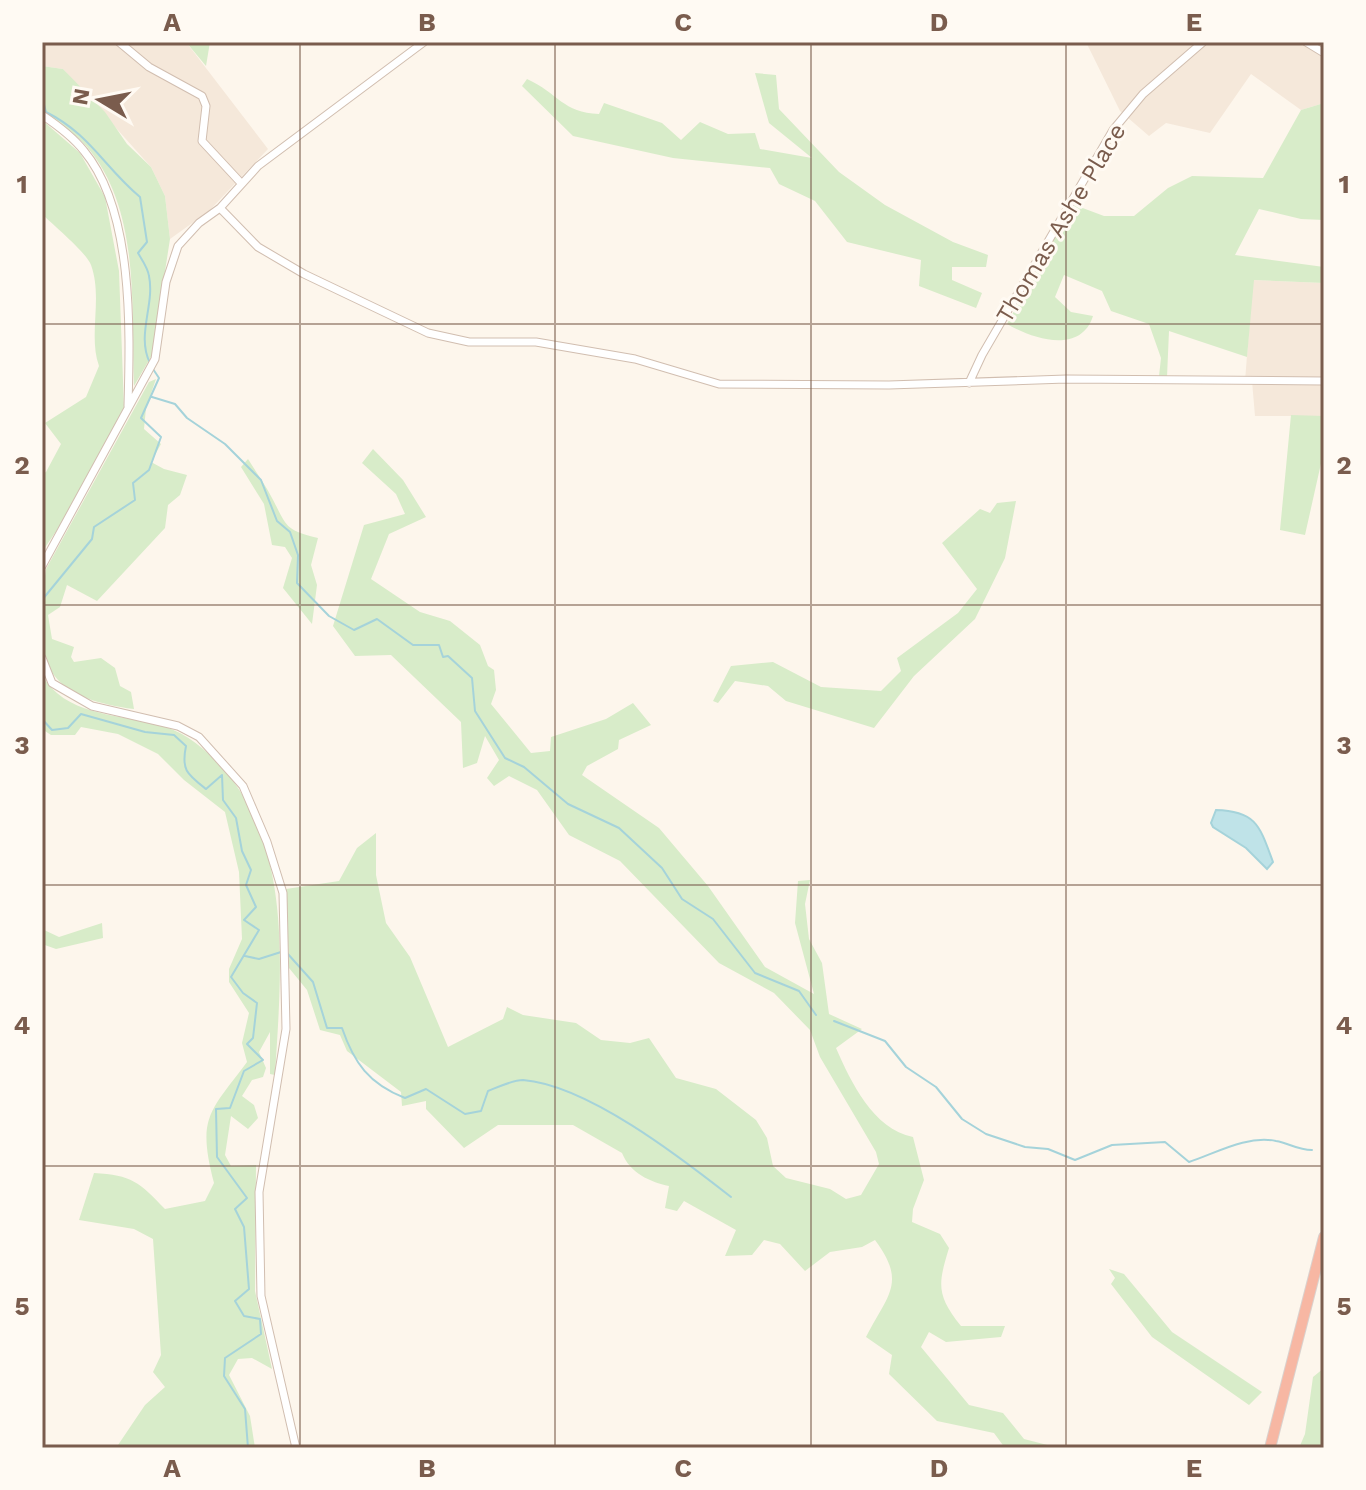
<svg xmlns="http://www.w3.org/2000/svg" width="1366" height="1490" viewBox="0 0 1366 1490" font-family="'Work Sans',sans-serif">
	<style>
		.residential { fill: #f5e8da }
		.green { fill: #d8ecc9 }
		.water { fill: #bfe3e8; stroke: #a5d3da; stroke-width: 2 }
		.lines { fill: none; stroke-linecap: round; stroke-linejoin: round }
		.stream { stroke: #a5d3da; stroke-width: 2 }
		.minor-casing { stroke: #d1beb0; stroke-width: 9 }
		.highway-casing { stroke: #dad1cd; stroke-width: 12 }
		.minor { stroke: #fff; stroke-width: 7 }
		.highway { stroke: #f7b7a3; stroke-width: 10 }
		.grid { fill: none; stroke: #7a5c4d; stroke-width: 2; stroke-opacity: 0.55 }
		.labels { text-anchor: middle; stroke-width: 6; stroke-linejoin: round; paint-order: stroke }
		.street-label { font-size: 24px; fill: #7a5c4d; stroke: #fffaf3 }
		.neatline { fill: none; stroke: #7a5c4d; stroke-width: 3 }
		.grid-label { font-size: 26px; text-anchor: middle; font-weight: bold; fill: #7a5c4d }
	</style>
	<rect width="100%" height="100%" fill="#fdf6ec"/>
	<path class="residential" d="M42,42H186L268,149L209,211L170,239L165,196L151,167L63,69L42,66Z
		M1086,42H1324V103L1301,110L1251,74L1210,133L1166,123L1149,136L1120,111Z
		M1253,280L1324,283V416H1255L1252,381H1245Z"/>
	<path class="green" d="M186,42H210L206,66Z
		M42,66L63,69L105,112L127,144L151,167L165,196L170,239L152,355L134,386C131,308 141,210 87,147C74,131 57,126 42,115Z
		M755,73L776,75L779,109L839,172L885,205L953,242L988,255L986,267H952V280L982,293L976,308L919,286L921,260L847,242L815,201L779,184L770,168L673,158L573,136L522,86L527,79C558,93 563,113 599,114L604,103L662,123L681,140L700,122L728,134L755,133L760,149L812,158L769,123Z
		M1324,103V220L1301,219L1259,209L1235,255L1324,267V283L1254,280L1247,357L1169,331L1167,377L1159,376L1161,358L1149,324L1111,311L1102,291L1064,275L1055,297L1071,312L1093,316C1081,354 1034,340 1007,324L1072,204L1104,216H1134L1168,188L1192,176L1263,178L1301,110Z
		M42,120L80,153L105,197L119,271L124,408L65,518L42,552V474L46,472L61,444L45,423L86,397L99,366C88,335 103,298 91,265C86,252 53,225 42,214Z
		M156,379L146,408L144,429L161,444L151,462L164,469L187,475L180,495L168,505L165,528L97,601L67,585L60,607L48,615L52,639L74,647L71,657L74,662L101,658L115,668L120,686L131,692L134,709C38,696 33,657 46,569L149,382Z
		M1291,415L1324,416V450L1305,535L1280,530Z
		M373,449L403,480L426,517L389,534L371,579L420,612L450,621L480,645L488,666L494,670L496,690L491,704L531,753L550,751L551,737L606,719L633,703L651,725L619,740L618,749L587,766L582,775L659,828L708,886L765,967L814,994L795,923L798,881L810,880L805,904L809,939L822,963L829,1014L862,1029L836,1048C851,1082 873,1129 913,1137L924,1180L913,1209L912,1222L940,1234L949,1248C938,1284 936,1295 961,1326H1005L1001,1337L946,1342L929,1332L921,1347L969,1405L1003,1413L1024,1439L1059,1448H1005L994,1433L937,1421L889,1374L892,1355L866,1337C888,1294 907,1283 875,1240L862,1247L830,1252L805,1271L780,1244L764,1240L752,1255L725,1256L736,1230L684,1201L677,1211L665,1208L669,1186C650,1182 630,1173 622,1153L573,1125H498L464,1148L426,1109V1101L402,1106L401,1092L347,1051L340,1035L320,1030L307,990L289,968L286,889L339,881L357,848L376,833V875L386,923L410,957L448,1047L503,1019L507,1007L523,1015L576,1023L601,1040L630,1043L649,1038L676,1078L716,1089L756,1120L767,1138L773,1166L786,1178L830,1189L846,1199L861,1195L879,1164L876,1152L820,1057L810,1030L774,993L719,963L620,861L569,835L537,790L509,776L494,786L487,778L499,760L485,736L477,763L463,768L461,722L391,655L355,656L333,626L364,525L405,514L396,494L362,463Z
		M248,459C256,472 265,484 272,498C287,526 284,530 318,538L311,565L317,585L312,624L283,588L292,558L285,547L272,545L264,504L241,467Z
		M1016,501L1005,558L975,619L914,676L874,728L786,701L768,686L735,681L718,703L713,701L731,666L773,662L821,687L881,691L901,671L897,658L958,613L977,589L942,543L980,509L990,513L997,503Z
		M42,675C65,715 115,714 155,724C181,730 198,743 216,761C295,841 281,973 275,1075L270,1074V1032L259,1052L266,1068L263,1077L252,1080L242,1096L254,1105L258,1118L248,1129L231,1116L225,1155L231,1166L256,1165L255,1291L272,1369L252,1358L238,1359L229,1375L250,1416L255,1448H116L145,1405L165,1387L153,1372L161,1355L153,1239L134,1229L79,1220L94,1173C132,1175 139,1182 165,1209L205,1201L214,1183C197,1117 209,1113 247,1062L242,1043L249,1013L229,982V969L242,939L239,872L225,812L184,780L158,754L118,734L81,727L75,735H51L42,729Z
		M102,923L103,938L56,949L42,944V929L59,937Z
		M1109,1269L1124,1274L1172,1332L1262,1392L1249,1405L1152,1337L1111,1284L1115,1278Z
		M1324,1368V1448H1299L1305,1434L1313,1377Z"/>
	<path class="water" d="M1216,810C1257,811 1260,827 1273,862L1267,869L1246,848L1213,827L1211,823Z"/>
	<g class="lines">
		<path class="stream" d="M42,97L46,112C90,134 104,167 140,197L147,242L138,253C142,260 148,268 149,276C155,305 136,335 150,363
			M152,397L175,404L187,418L225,444L261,480L277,521L290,532L298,555L297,583L329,616L354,630L377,619L413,645H439L443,657L448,656L472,678L475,711L505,758L524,767L568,804L619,828L662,868L682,899L713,919L755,973L799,991L816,1015
			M42,600L92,539L94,527L135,500L133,483L149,470L161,437L141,418L159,378L153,369
			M42,704V713
			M42,719L52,730L68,728L81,714L145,732L174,735L186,746C181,770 187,774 206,789L222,775L223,800L236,818L242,851L251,870L246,885L256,907L244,920L259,930L231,977L243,993L257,1003L253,1038L247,1044L263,1060L244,1071L230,1108L216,1109L217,1157L247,1198L235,1209L244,1227L249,1289L235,1301L244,1316L260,1319L261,1334L225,1358L224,1376L245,1409L248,1448
			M287,953L313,982L327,1028H342C354,1063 369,1084 405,1098L426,1089L465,1114L481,1111L488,1091C498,1087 513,1080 523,1080C587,1085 680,1157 731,1197
			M245,956L259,959L281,952
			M834,1021L885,1041L906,1067L936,1087L962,1119L986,1134L1025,1147L1048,1149L1075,1160L1112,1145L1165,1142L1189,1162C1216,1153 1247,1135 1276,1141C1289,1143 1297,1150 1312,1150"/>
		<defs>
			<path id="minor" d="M119,42L149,67L202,96L206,106L202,141L241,183
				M1306,42L1324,53
				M42,115C57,125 73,137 84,151C134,211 130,332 128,406
				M220,208L258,247L304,274L428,333L469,342H536L635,359L719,384L889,385L1066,379L1324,381
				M969,383L982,355L1113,130L1143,94L1203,42
				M42,566L155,359L166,282L178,246L199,223L220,208L258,166L424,42
				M42,658L52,683L92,706L178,726L199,737L243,786L267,842L283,893L286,1029L259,1192L261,1296L296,1448"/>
			<path id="highway" d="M1270,1448L1324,1237"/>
		</defs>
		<use href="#minor" class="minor-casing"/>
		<use href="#highway" class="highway-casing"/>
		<use href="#minor" class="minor"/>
		<use href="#highway" class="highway"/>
	</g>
	<path class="grid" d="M300,42V1448M555,42V1448M811,42V1448M1066,42V1448M42,324H1324M42,605H1324M42,885H1324M42,1166H1324"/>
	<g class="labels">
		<g class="street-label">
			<text transform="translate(1061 223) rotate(-59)" y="8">Thomas Ashe Place</text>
		</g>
	</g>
	<rect width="1366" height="1490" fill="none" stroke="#fffaf3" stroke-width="88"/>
	<g transform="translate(100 100) rotate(280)" stroke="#fffaf3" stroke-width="6" paint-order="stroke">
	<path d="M0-6L14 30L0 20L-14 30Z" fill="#7a5c4d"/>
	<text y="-12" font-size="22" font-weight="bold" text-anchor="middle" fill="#7a5c4d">N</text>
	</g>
	<rect x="44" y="44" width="1278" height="1402" class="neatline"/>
	<g class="grid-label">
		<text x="172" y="31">A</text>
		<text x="427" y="31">B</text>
		<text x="683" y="31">C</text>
		<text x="939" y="31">D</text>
		<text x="1194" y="31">E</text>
		<text x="22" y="193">1</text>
		<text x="1344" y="193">1</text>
		<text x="22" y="474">2</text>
		<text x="1344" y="474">2</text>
		<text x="22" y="754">3</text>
		<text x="1344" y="754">3</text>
		<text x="22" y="1034">4</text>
		<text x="1344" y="1034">4</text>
		<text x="22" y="1315">5</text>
		<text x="1344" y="1315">5</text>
		<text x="172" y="1477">A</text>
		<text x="427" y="1477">B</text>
		<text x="683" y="1477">C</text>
		<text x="939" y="1477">D</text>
		<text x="1194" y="1477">E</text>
	</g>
</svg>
